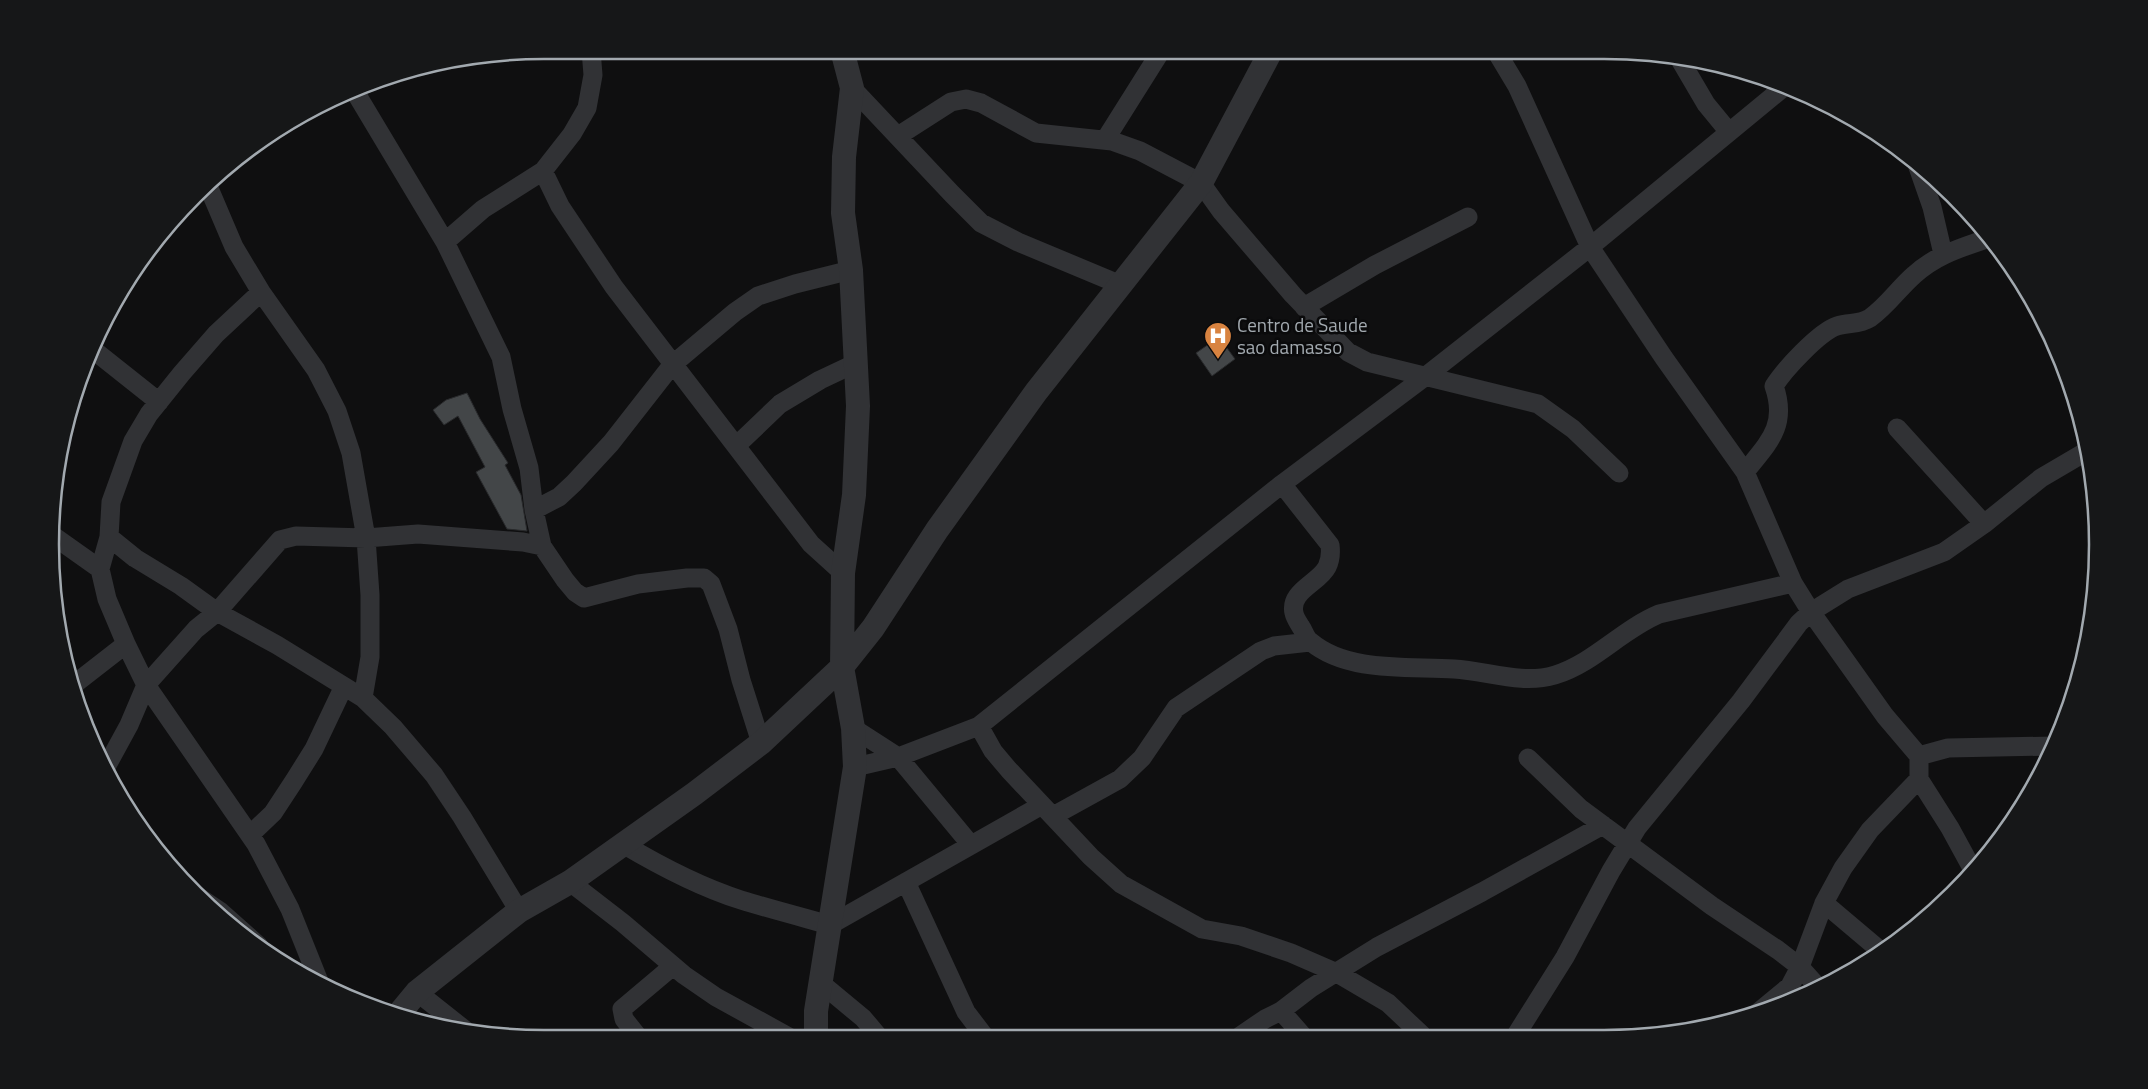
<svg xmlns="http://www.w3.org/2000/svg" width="2148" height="1089" viewBox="0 0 2148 1089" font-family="'Titillium Web',sans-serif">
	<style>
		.building { fill: #434648; stroke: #292a2c }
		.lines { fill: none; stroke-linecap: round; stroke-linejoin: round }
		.minor { stroke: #313235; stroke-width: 19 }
		.tertiary { stroke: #313235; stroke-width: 24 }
		.labels { text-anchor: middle; stroke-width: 5; stroke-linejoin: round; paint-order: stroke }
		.poi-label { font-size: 19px; fill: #a2a9af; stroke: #0a0a0b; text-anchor: start }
		.rim { fill: none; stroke: #a2a9af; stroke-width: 2.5 }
	</style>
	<rect width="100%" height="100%" fill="#0f0f10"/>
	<path class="building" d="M1219,337L1235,359L1212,376L1196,353Z
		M467,393L480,419L508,463L505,465L521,495L527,531L507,529L476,472L485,467L458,416L444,425L433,410L446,400Z"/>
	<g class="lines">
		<path class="minor" d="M1496,51L1517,86L1590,247L1664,358L1745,472L1793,583L1811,612L1885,716L1919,756V779L1950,828L1974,872
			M1679,58L1706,104L1729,132
			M852,88L952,194L981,223L1018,242L1121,285
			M354,90L445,242L501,357L512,409L529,468L534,510L542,546L565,580L575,592L584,598L638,584L687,578H704L711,584L728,629L741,680L761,743
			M898,136L951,102L966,99L981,103L1036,133L1112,141L1140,151L1201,183L1221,211L1293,295L1348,352L1367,362L1538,404L1573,429L1619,473
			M1105,140L1161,51
			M1917,164L1932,207L1943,254
			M543,171L560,206L614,287L811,544L843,573
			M208,186L234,247L261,292L316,370L337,411L351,453L366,538L370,595V657L363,698
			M445,242L483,209L543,171L572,134L587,108L593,75L591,50
			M261,292L216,334L182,373L149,414L133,441L111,502L109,537L100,569L107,599L126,644L146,685L256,844L290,909L320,984
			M1304,307L1375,265L1468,217
			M91,348L159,402
			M1897,428L1984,524
			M736,446L780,404L820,380L856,363
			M1745,472C1768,443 1788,426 1774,386C1784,370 1819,332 1837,326C1849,322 1859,325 1870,318C1887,306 1899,288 1914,275C1937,254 1961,248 1989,238
			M1282,484L1330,545C1331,553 1331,559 1327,567C1319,583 1289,591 1294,613C1295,618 1298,622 1301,627C1304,631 1306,639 1311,642C1348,673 1409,666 1454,669C1488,671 1521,685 1555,675C1594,663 1621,630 1659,614L1793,583
			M534,510L559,497L574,483L611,443L672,365L735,312L758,296L795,284L851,270
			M52,535L100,569
			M109,537L135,558L181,586L217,612L277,645L363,698L393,727L434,775L462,817L519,911
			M72,686L126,644
			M979,726L993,751L1009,770L1091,857L1121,884L1202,929L1241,936L1291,953L1337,973L1388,1003L1422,1035
			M853,728L898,757L971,845
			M1919,756L1948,748L2053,746
			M1528,758L1581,809L1712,906L1778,950L1800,967L1817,986
			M855,767L898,757L979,726L1282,484L1426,376L1590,247L1784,87
			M105,769L129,725L146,685L196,629L217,612L280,540L296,536L366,538L418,534L523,542L542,546
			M1053,816L1120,779L1142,758L1176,708L1261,651L1274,646L1310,642
			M250,835L273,813L294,781L314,749L343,688
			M623,844C660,866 700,887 741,900C770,909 801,917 830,925L1042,805
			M570,882L623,923L684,975L716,997L789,1037
			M906,882L966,1012L985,1037
			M197,896L221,912L259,946
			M1824,903L1882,952
			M822,984L863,1018L879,1037
			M417,992L465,1030
			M1281,1011L1303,1036
			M1756,1014L1790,986L1800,967L1824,903L1843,868L1870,830L1919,779
			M1516,1035L1565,957L1611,871L1637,828L1741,701L1799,623L1811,612L1848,589L1944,552L1984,524L2041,478L2087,451
			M1240,1036L1265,1019L1281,1011L1311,988L1377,947L1482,892L1603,825
			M639,1038L624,1019L622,1009L673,966"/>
		<path class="tertiary" d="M398,1015L417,992L519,911L570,882L694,794L761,743L842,667L873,628L937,530L1036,392L1201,183L1271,51
			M816,1037V1011L855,767L853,728L842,667L843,573L854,495L858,406L851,270L843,213L844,157L852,88L842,50"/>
	</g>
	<defs>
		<symbol id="hospital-pin" viewBox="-11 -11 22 30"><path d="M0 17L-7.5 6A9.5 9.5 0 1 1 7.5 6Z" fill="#d88340" stroke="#0a0a0b"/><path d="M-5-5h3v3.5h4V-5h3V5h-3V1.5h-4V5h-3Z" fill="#fff"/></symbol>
	</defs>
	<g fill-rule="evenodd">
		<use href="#hospital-pin" x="1202" y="320" width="32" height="43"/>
	</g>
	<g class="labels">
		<g class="poi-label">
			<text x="1237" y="332">Centro de Saude<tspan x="1237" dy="22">sao damasso</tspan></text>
		</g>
	</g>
	<path d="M0 0H2148V1089H0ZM544 59H1604A485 485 0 0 1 2089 544V545A485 485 0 0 1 1604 1030H544A485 485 0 0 1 59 545V544A485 485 0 0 1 544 59Z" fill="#161718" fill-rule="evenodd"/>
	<path class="rim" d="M544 59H1604A485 485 0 0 1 2089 544V545A485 485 0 0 1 1604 1030H544A485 485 0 0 1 59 545V544A485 485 0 0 1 544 59Z"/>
</svg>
